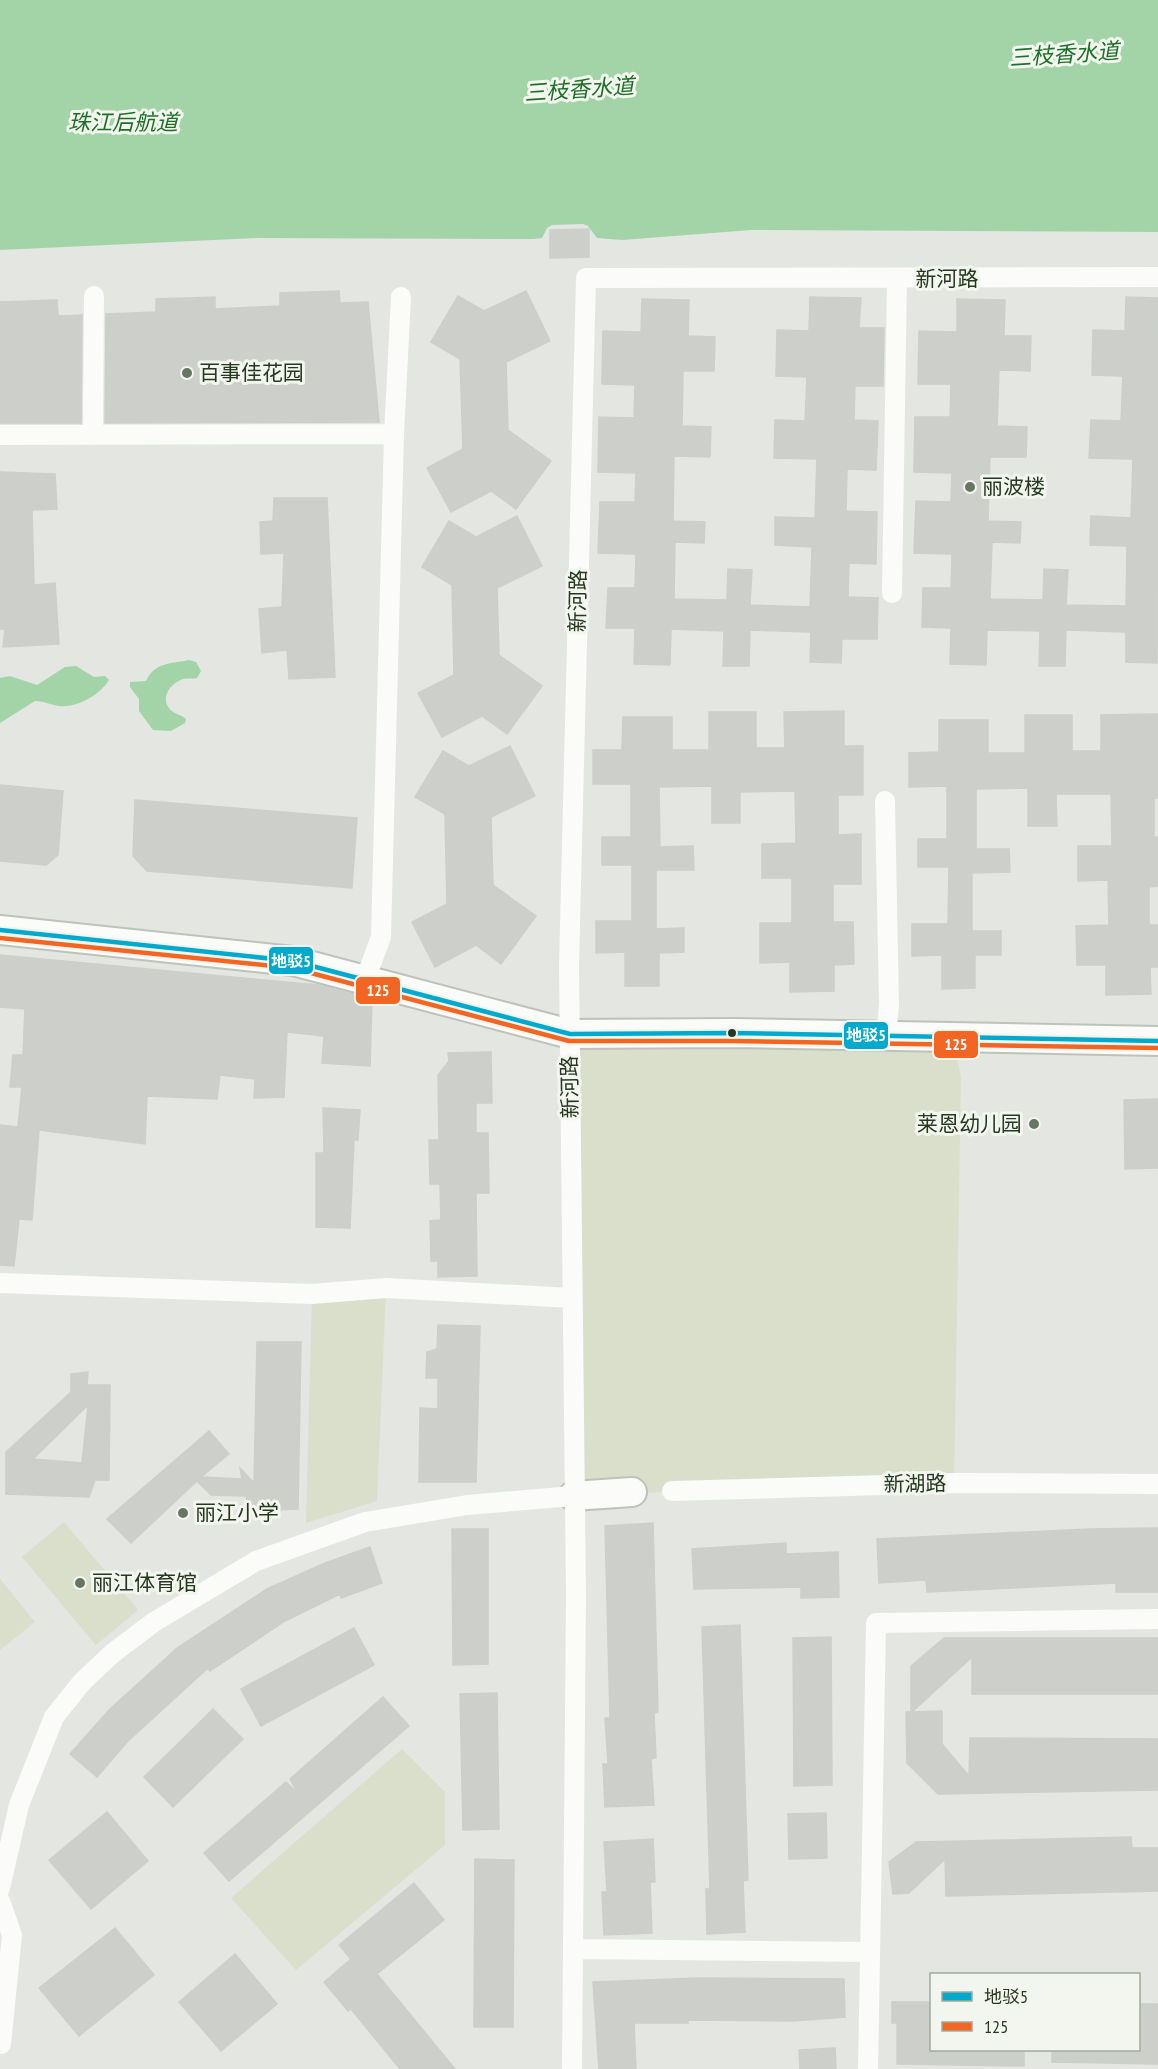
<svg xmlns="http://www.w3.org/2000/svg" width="1158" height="2069" viewBox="0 0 1158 2069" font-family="'PT Sans Narrow','Noto Sans SC',sans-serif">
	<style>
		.green { fill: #d9dfca }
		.water { fill: #a3d4a8 }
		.building { fill: #cccfca; stroke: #cccfca; stroke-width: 1.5; fill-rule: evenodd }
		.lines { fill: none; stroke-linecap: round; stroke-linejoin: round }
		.secondary-casing { stroke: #bdc3ba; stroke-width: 32 }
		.street { stroke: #fbfbfa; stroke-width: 20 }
		.secondary { stroke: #fbfbfa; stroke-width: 28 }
		.bus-1-casing { stroke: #f2f6ee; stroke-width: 9 }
		.bus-2-casing { stroke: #f2f6ee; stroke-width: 9 }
		.bus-1 { stroke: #00a9ce; stroke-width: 4.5 }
		.bus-2 { stroke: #f26522; stroke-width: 4.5 }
		.poi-dot { fill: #697564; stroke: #f2f6ee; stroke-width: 2 }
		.bus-dot { fill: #273820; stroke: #f2f6ee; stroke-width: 2 }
		.labels { text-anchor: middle; stroke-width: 6; stroke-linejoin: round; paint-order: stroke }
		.street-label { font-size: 21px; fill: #273820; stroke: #f2f6ee }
		.poi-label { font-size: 21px; fill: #273820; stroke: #f2f6ee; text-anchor: start }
		.water-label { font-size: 22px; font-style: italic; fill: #1e7029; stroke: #f2f6ee }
		.line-badge { stroke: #f2f6ee; stroke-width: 2 }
		.badge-label { font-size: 16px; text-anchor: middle; font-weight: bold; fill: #fff }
	</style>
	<rect width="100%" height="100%" fill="#e3e6e1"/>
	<path class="green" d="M570,1036L954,1047L961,1077L954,1483L797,1486L573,1496Z
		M386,1288L377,1501L306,1523L312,1294Z
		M64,1522L138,1610L96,1645L22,1557Z
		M0,1579L35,1622L0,1650Z
		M402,1749L445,1792V1845L296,1970L231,1898Z"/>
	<path class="water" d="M0,0H1158V232L751,230L622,240L597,238L588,226L583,224L552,225L547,228L542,238L533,239L256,238L0,250Z
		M189,660L196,662L201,671L197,678C192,679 187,678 183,679C169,684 158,700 173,712C178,715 182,715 186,719L185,723L171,731L153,730L139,711V699L130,687V682L146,681C155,662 170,664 189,660Z
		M76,666L94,677L105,676L109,680C100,695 77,708 59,706C51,705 44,701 35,701L0,723V678L10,676L37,685L65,667Z"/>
	<path class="building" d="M589,229V257L550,258V230Z
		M339,291L340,303L368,302L379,422L105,423L106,314L156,312V299L215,297V309L280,306V293Z
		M526,291L550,341L506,362L508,430L551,461L516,509L491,491L451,512L427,468L463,449L460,359L431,342L458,296L484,311Z
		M810,297L861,298L859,328H884L883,386H855L854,420L878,421L876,470L847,469L846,511L877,512L876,564L849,563L848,597L878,598L877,639H842L841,663L810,662L811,632L750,630L749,666H723L724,631L671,629L670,665L634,664L635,628H606L608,588H635L636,554L598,553L600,502H635L636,473L598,472L599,417L634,418L635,385L602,384L603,331L641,332L642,299L689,300L688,336L715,337L714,371H683L682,426L711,427L710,457L674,456L673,521L705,522L704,543L675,542L674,599L727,600L728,569L752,570L750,605L810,607L812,547L775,545V517L815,518L817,459L774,458L775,420L805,421L807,377L776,376L777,330L809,331Z
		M1126,297L1158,298L1157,663L1126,662V632L1066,630L1065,666H1039L1040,631L987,630L986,665L950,664L951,628L922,627L923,588H951L952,554L914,553L916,501L951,502L952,473L914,472L915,417H950L951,384H918L919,331L957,332V299L1005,300L1004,336H1031L1030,371L999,370L997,426L1027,427L1026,457H990L988,521L1021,522L1020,543L992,542L990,599L1043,600L1044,569L1068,570L1066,605L1126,606L1127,546L1090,545L1091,516L1131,518L1133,459L1089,458L1091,420L1121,421L1123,376L1092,375L1093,330L1125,331Z
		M57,300L58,316L82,315L81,423H0V302Z
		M0,472L55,474L57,509L32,510L34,585L55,583L59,644L3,647L5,629H0Z
		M274,498H327L335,677L289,679L287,650L262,653L259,609L282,607L284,553L261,554L260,522L273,521Z
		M517,516L542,566L497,588L499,655L542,686L507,734L482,716L442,737L418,693L454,675L452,585L422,567L449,521L476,537Z
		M844,711V746H863V795H838V835L861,834V884H833V922H853L854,964L834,965V991L790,992V962L760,963V923H792V878H762V844L796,843L795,791L740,792V823H712V786L659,787L660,847L693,846L694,870H656V929L684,928V952L659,953V986H625V952L596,953V921H632V865H602V837H631V784H593V750H622L623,717H672V750H709V712H756V748H785L784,712Z
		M1158,714V798H1154V837H1158V886L1149,887V925H1158V967H1150L1151,994L1106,995V965H1077L1076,926L1109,925L1108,880L1078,881V846H1112L1111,794H1056L1057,826H1028V788L976,789V849H1009L1010,872L972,873V931H1001V955H975V988L942,989V955L912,956V924H948L949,867H918V839H947V786L909,787V753L939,752V720H988V753H1025V715H1072V751H1101V715Z
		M510,746L535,796L491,817L493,885L536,916L501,964L476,945L435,967L412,922L447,904L445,814L415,797L443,751L469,766Z
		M0,785L63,791L58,855L46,865L0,861Z
		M135,800L357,818L352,888L147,871L133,856Z
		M0,955L318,985L372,999L370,1066L322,1063L324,1036L287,1032L284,1097L254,1098L255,1079L220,1075L217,1099L147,1096L145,1144L39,1130L32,1220L19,1219L14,1266L0,1265V1125L18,1127L22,1087H10L13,1055H23L25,1009L0,1007Z
		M491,1052L492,1103H476V1133H488L489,1193H476L477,1276L438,1277V1261H431L430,1221L441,1220L440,1184H430L429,1140H439L438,1075L449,1061L448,1053Z
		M1158,1099V1168L1125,1169L1124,1100Z
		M323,1108L360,1110L358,1140H354L350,1228L316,1227V1153H324Z
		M438,1325L480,1326L476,1482H419L420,1408L438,1409V1378H426L427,1352L437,1349Z
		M257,1342H301L298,1509L249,1511L246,1496L211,1495L197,1481L131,1543L107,1519L209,1431L229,1454L201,1477L242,1479L240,1468L254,1483Z
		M88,1372L87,1385H110L109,1480H95L89,1497L6,1494V1452L71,1392V1374ZM88,1405L82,1463L33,1459Z
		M653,1523L658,1712L654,1713L656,1758L651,1759L654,1805L605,1807L603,1764H608L605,1718H610L605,1526Z
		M1158,1528V1592H1116V1583L927,1592L926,1580L879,1583L877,1539L1089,1529Z
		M452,1529H488V1664L453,1665Z
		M786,1543V1554L838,1552L839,1597L801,1598V1587L694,1589L692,1549Z
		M370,1547L382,1583L341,1598L340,1594L285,1621L210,1671L208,1668L128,1741L97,1777L70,1754L109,1710L177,1648L267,1589L325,1563Z
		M740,1625L748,1880L743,1881L745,1932L707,1934L706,1889H710L702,1627Z
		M354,1628L374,1665L261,1726L241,1689Z
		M831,1637L832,1785L794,1786L793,1638Z
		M944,1638H1158V1694H972V1657L912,1712L942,1711V1744L969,1776L970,1738L1158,1739V1790L938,1794L907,1763L906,1712H911V1666Z
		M497,1693L499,1829L463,1830L460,1694Z
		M383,1697L409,1726L229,1881L204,1853L286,1782L298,1794L290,1779Z
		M213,1709L243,1739L173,1807L144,1777Z
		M107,1812L148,1861L91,1909L49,1860Z
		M826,1813L827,1858L789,1859L788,1814Z
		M1131,1837L1132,1848H1158V1891L946,1896L945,1859L909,1893L893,1894L889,1862L916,1842Z
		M653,1839L655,1882H650L652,1933L604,1935L602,1892H607L604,1842Z
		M475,1859L514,1860L513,2027H474Z
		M414,1883L444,1920L377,1974L455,2069H400L351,2009L348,2011L324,1982L351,1959L339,1945Z
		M115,1928L154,1975L79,2036L39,1988Z
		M235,1954L277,2004L221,2051L179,2002Z
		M699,1978L844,1979L845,2017L793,2021L688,2020V2023H634L636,2069H599L593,1982Z
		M892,2002H932V2049H1024V2066L897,2064V2023H892Z
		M1138,2004H1158V2064L1052,2062V2049H1138Z
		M835,2048L836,2069H800L799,2050Z"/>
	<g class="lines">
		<defs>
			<path id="secondary" d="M0,930L293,961L570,1034L732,1033L1158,1041
				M573,1496L632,1492"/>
		</defs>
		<use href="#secondary" class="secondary-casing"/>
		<path class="street" d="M394,434L401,297
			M0,435L394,434L381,937L365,980
			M93,435L94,296
			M892,593L897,279
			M885,801L889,1004L886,1037
			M0,1283L312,1294L386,1288L572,1298
			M672,1491L954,1483L1158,1484
			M0,1888L19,1805L54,1717L82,1682L113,1653L154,1622L256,1561L365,1522L467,1505L573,1496
			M0,1901L12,1935L1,2044
			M573,1949L870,1952
			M572,2069L576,1595L569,966L586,278L1158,277
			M868,2069L876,1623L1158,1619"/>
		<use href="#secondary" class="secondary"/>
		<defs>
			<path id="bus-1" d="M0,930L293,961L570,1034L732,1033L1158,1041"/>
			<path id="bus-2" d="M0,938L292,968L569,1041H732L1158,1048"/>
		</defs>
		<use href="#bus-1" class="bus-1-casing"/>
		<use href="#bus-2" class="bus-2-casing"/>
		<use href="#bus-1" class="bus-1"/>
		<use href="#bus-2" class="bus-2"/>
	</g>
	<g class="poi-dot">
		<circle cx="187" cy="373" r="6"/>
		<circle cx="970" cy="487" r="6"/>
		<circle cx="1034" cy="1124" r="6"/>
		<circle cx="183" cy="1513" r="6"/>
		<circle cx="80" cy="1583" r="6"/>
	</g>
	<circle class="bus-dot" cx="732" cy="1033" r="5"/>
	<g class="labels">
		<g class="street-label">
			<text x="947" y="286">新河路</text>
			<text transform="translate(578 601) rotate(-89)" y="7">新河路</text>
			<text transform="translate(570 1087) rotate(-91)" y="7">新河路</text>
			<text transform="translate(915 1484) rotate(-1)" y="7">新湖路</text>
		</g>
		<g class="poi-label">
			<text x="199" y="380">百事佳花园</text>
			<text x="982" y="494">丽波楼</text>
			<text x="1022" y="1131" text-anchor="end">莱恩幼儿园</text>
			<text x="195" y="1520">丽江小学</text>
			<text x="92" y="1590">丽江体育馆</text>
		</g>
		<g class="water-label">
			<text transform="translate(1064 54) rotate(-4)" y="8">三枝香水道</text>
			<text transform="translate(579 89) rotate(-4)" y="8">三枝香水道</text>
			<text x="123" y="130">珠江后航道</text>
		</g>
	</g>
	<g class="line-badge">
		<rect x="268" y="946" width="46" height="29" rx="6" fill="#00a9ce"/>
		<rect x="355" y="976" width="46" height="29" rx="6" fill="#f26522"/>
		<rect x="843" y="1021" width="46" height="29" rx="6" fill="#00a9ce"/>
		<rect x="933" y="1030" width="46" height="29" rx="6" fill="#f26522"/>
	</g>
	<g class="badge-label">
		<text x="291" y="967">地驳5</text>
		<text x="378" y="996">125</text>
		<text x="866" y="1041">地驳5</text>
		<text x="956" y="1050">125</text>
	</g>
	<rect x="930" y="1973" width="210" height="78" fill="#f2f6ee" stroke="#a1aa9c" stroke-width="1.5"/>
	<rect x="942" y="1992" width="30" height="9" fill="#00a9ce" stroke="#a1aa9c" stroke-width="1.5"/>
	<text x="984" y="2003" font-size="18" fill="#273820">地驳5</text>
	<rect x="942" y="2022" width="30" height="9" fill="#f26522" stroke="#a1aa9c" stroke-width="1.5"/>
	<text x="984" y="2033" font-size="18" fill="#273820">125</text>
</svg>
